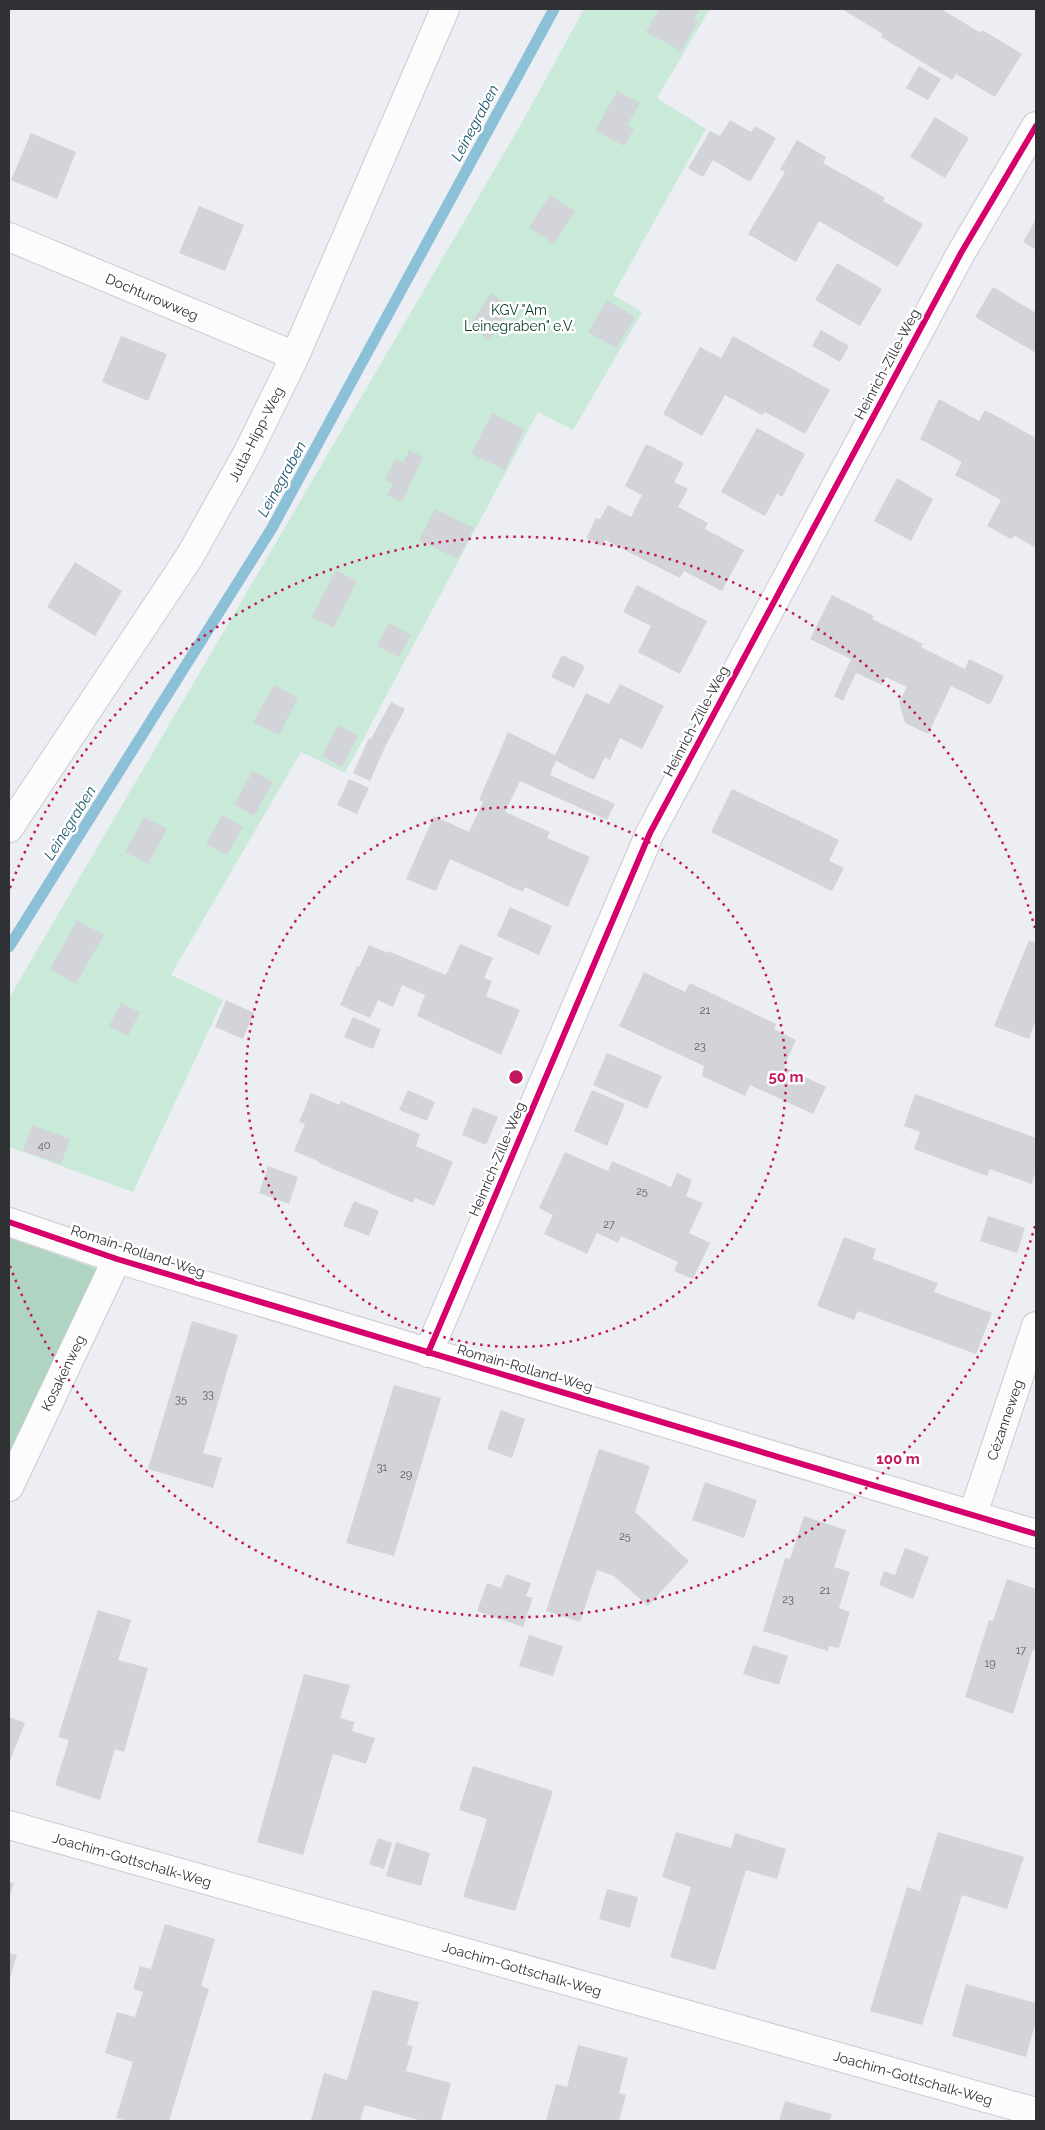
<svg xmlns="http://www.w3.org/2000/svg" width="1045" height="2130" viewBox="0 0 1045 2130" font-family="Raleway,sans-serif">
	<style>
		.green { fill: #c9ead8 }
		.forest { fill: #afd4c1 }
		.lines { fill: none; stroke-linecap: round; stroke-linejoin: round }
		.stream { stroke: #8bc0d7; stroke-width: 11 }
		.building { fill: #d2d4d9 }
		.minor-casing { stroke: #c9cbcf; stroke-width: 30 }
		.minor { stroke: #fcfcfd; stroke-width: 28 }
		.cycleway-casing { stroke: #fff; stroke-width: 9 }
		.cycleway { stroke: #d6006c; stroke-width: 6 }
		.ring { fill: none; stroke: #c2185b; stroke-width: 2.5; stroke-dasharray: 2.5 5 }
		.labels { text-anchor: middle; stroke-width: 5; stroke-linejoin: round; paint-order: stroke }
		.number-label { font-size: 11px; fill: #5a5c60 }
		.street-label { font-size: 14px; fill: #303135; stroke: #fff }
		.park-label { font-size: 14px; fill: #073c23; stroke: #fff }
		.water-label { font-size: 15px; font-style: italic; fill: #1a576d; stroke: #fff }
		.centre { fill: #c2185b; stroke: #fff; stroke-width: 2.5 }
		.ring-label { font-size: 15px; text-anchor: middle; font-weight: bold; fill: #c2185b; stroke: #fff; stroke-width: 5; stroke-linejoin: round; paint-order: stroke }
	</style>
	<rect width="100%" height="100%" fill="#eceef4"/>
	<path class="green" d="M584,9H710L657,98L706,129L613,295L642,312L573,430L538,412L345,773L301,752L171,975L223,1000L133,1192L9,1147V998L520,126Z"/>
	<path class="forest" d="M9,1238L98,1269L9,1462Z"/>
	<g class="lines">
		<path class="stream" d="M9,947L272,528L554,9"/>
	</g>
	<path class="building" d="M659,9H700L694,19L698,21L681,51L646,32Z
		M842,9H941L981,33L982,30L1022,54L995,97L956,74L952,80L881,37L883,34Z
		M919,66L941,79L928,100L906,88Z
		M617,91L640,103L627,125L634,129L624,146L595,131Z
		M935,117L969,138L945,178L910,157Z
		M730,120L751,132L755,126L776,138L750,182L713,160L703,177L688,168L710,131L720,136Z
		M31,133L76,152L57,199L11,180Z
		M797,140L826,157L823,163L885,198L883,201L923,224L898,267L819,221L796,262L748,234L785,172L780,169Z
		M550,195L575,211L554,244L529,227Z
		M199,206L244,225L225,271L179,253Z
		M1036,219V250L1023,242Z
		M837,263L882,289L860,326L815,300Z
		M993,287L1036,313V353L975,317Z
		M491,293L511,307L490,340L469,326Z
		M607,300L635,317L616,348L588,332Z
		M821,330L849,346L840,362L812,346Z
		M121,336L167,354L148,401L102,382Z
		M733,336L830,390L805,434L765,412L762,415L725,395L702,436L663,414L700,347L721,358Z
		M939,399L979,421L985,410L1036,438V548L1015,536L1011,539L987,526L1001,500L955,475L962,462L920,439Z
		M492,413L524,429L505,470L471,454Z
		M757,428L805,454L782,497L777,494L765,516L721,492Z
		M646,444L684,463L674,482L688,489L678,507L708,523L705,529L744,550L722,591L684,571L680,578L605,540L602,546L586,538L596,518L600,519L608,505L631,517L642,495L625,486Z
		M409,450L423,457L402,502L387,495L393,484L385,480L395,459L403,463Z
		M897,478L933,499L911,541L874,521Z
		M435,509L474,528L458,559L419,540Z
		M75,562L122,591L95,636L47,607Z
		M336,570L357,581L333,628L312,617Z
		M637,585L707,621L680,674L638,652L651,626L623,612Z
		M832,595L874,616L872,619L923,644L921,647L965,669L969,659L1004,676L990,705L951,686L928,734L905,723L899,702L907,687L886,677L882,685L856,673L843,701L834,696L851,659L810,639Z
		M389,623L411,635L399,657L377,646Z
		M562,655L585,666L574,688L551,677Z
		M620,684L664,706L642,749L620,738L610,760L605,757L594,780L556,761L550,775L615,804L607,820L520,781L505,812L550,832L547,838L590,857L568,907L525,887L523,892L450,859L436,891L406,879L434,816L469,832L483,802L479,800L508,732L555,755L586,693L609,704Z
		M274,685L298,698L279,735L253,722Z
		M391,702L405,709L386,745L370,781L353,773L369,738L371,739Z
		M338,725L358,736L342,767L322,756Z
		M253,771L273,782L254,816L234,804Z
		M349,779L369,788L357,814L337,805Z
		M732,789L839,840L829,861L844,868L832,891L711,832Z
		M222,815L243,827L227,855L206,844Z
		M144,817L167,829L148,864L125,852Z
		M510,907L552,926L539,955L497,936Z
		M77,920L104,935L76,984L50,969Z
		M1029,940L1036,943V1020L1029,1039L994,1026Z
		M460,944L493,958L484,978L492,981L486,996L520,1010L501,1055L417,1016L425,995L402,985L393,1007L378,1000L370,1018L340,1005L357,966L359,967L369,945L388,953V951L446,975Z
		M644,972L685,992L690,983L776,1024L774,1029L796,1040L784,1067L826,1087L813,1114L750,1085L745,1096L702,1076L704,1066L619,1026Z
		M226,1000L254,1013L243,1039L215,1027Z
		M121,1003L140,1012L128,1036L109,1026Z
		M353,1017L381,1029L373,1049L344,1037Z
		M607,1053L662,1076L647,1109L593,1085Z
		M408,1090L435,1102L427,1121L399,1110Z
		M592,1090L625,1104L607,1146L574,1131Z
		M311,1093L340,1105L341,1101L420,1134L416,1146L453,1162L434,1206L415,1198L413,1203L319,1163L320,1162L294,1151L305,1124L299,1122Z
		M915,1094L1036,1138V1169L1032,1184L990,1169L987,1176L914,1149L920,1132L904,1126Z
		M473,1107L498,1117L486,1145L462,1135Z
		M32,1125L70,1139L61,1164L23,1151Z
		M565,1152L608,1171L612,1161L671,1187L677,1173L692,1180L686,1196L703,1203L689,1233L710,1243L693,1279L674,1271L678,1262L621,1236L618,1243L597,1233L587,1254L544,1234L553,1215L539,1208Z
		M268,1166L298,1177L289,1204L259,1193Z
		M354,1201L379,1211L369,1236L343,1226Z
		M988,1216L1025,1228L1017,1253L980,1241Z
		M844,1237L876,1249L873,1259L938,1283L934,1292L992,1313L976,1354L858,1311L854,1320L817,1306Z
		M192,1321L238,1335L203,1453L222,1458L213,1488L148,1469Z
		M394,1385L441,1398L394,1556L346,1543Z
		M501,1410L525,1419L512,1458L487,1449Z
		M599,1449L650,1466L635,1512L689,1561L648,1606L614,1576L597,1570L580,1622L546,1611Z
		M705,1482L757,1500L744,1538L692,1520Z
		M804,1516L846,1530L834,1567L850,1572L839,1608L850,1612L839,1648L829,1646L828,1651L763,1631L785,1558L790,1559Z
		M905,1548L929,1557L913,1599L879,1585L884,1571L895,1575Z
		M506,1574L531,1583L526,1596L533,1598L523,1627L477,1611L487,1583L501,1588Z
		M1007,1579L1036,1589V1650L1033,1649L1013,1714L965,1697L989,1620L993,1621Z
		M98,1610L131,1620L118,1660L148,1668L124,1752L115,1749L100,1800L55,1785L69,1740L58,1737Z
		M529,1635L563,1646L553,1676L519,1666Z
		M753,1645L788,1656L779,1685L743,1674Z
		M304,1674L350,1685L340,1718L355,1722L352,1731L375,1738L366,1764L333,1754L303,1855L257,1842Z
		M9,1717L25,1723L9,1763Z
		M473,1766L553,1791L515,1911L463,1897L487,1819L459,1810Z
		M676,1832L731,1848L735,1833L786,1849L777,1879L746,1870L715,1970L670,1957L691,1887L662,1877Z
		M938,1832L1024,1857L1007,1909L962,1895L922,2025L870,2011L907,1887L920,1891Z
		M378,1838L392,1843L384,1869L369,1864Z
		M396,1842L430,1853L421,1886L386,1876Z
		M9,1882L14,1883L9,1898Z
		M607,1889L638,1897L630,1928L599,1919Z
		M165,1924L215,1939L201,1986L209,1989L169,2121H128L116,2118L133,2062L105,2053L117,2012L135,2017L143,1992L133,1989L140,1966L151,1969Z
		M9,1953L17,1955L9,1981Z
		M966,1984L1036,2003V2021L1026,2057L952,2036Z
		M373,1990L419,2002L407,2045L413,2046L406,2071L451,2083L441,2121H422L365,2105L360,2121L311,2120L324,2073L347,2080Z
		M578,2045L628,2058L619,2093L626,2095L619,2121H546L556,2084L567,2087Z
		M785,2101L832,2114L829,2121H779Z"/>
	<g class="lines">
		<defs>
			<path id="minor" d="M9,237L295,356
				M9,828L190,556L248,452L295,356L445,9
				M9,1222L117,1259L1036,1534
				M428,1353L650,833L961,253L1036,126
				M9,1487L117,1259
				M973,1514L1036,1326
				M9,1825L1036,2112"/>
		</defs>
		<use href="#minor" class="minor-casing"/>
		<use href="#minor" class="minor"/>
		<defs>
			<path id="cycleway" d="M9,1222L117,1259L1036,1534
				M428,1353L650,833L961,253L1036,126"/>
		</defs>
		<use href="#cycleway" class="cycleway-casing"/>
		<use href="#cycleway" class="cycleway"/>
	</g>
	<g class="ring">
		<circle cx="516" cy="1077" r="270"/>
		<path d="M1035 1226A540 540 0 0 1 10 1266M10 888A540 540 0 0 1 1035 928"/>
	</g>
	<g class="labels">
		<g class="number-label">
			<text x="705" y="1014">21</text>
			<text x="700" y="1050">23</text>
			<text x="44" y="1149">40</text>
			<text x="642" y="1195">25</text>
			<text x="609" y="1228">27</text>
			<text x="208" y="1398">33</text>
			<text x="181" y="1403">35</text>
			<text x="382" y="1471">31</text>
			<text x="406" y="1478">29</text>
			<text x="625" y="1540">25</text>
			<text x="825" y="1594">21</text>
			<text x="788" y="1603">23</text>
			<text x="1021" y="1654">17</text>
			<text x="990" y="1667">19</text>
		</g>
		<g class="street-label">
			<text transform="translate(152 297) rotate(23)" y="5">Dochturowweg</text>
			<text transform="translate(887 364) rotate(-62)" y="5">Heinrich-Zille-Weg</text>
			<text transform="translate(256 434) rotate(-63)" y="5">Jutta-Hipp-Weg</text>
			<text transform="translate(696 721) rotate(-62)" y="5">Heinrich-Zille-Weg</text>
			<text transform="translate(497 1159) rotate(-67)" y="5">Heinrich-Zille-Weg</text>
			<text transform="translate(138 1251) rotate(18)" y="5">Romain-Rolland-Weg</text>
			<text transform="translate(525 1368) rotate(16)" y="5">Romain-Rolland-Weg</text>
			<text transform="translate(63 1373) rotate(-64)" y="5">Kosakenweg</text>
			<text transform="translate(1005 1420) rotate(-71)" y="5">Cézanneweg</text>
			<text transform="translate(132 1860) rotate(16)" y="5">Joachim-Gottschalk-Weg</text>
			<text transform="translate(522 1969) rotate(16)" y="5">Joachim-Gottschalk-Weg</text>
			<text transform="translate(913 2078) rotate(16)" y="5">Joachim-Gottschalk-Weg</text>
		</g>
		<g class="park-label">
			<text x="519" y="315">KGV "Am<tspan x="519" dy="16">Leinegraben" e.V.</tspan></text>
		</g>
		<g class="water-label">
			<text transform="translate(475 123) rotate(-62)" y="5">Leinegraben</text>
			<text transform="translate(282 479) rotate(-61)" y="5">Leinegraben</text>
			<text transform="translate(70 823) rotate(-58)" y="5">Leinegraben</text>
		</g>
	</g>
	<circle cx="516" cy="1077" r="8" class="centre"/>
	<g class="ring-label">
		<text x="786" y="1082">50 m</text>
		<text x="898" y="1464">100 m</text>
	</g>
	<rect width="1045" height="2130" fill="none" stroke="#303135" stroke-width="20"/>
</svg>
